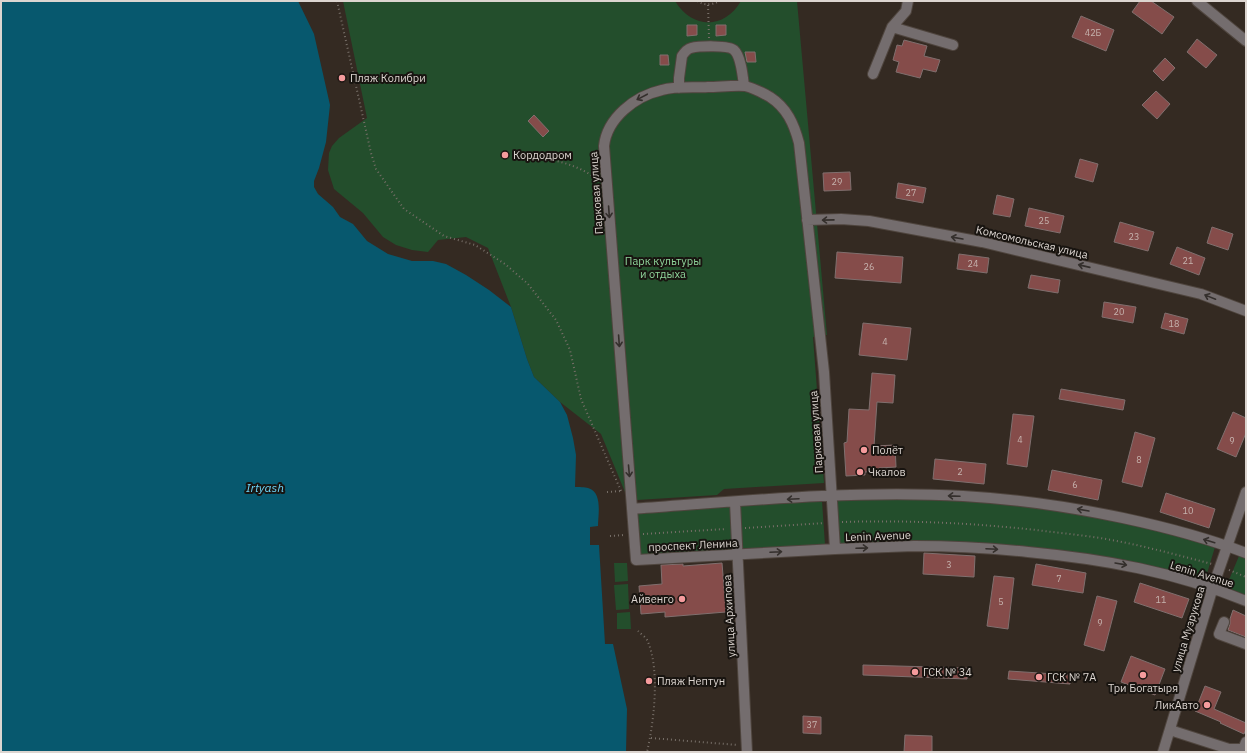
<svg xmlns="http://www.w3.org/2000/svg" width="1247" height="753" viewBox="0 0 1247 753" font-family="'IBM Plex Sans',sans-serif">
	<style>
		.green { fill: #234e2c }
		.water { fill: #07586e }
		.building { fill: #854c4a; stroke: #806f6e }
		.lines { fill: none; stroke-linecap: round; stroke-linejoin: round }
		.minor-casing { stroke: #4f453e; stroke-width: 12 }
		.path { stroke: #776f68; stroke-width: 2; stroke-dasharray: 1 3; stroke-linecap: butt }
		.minor { stroke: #746d6e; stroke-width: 10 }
		.oneway { stroke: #342f2c }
		.poi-dot { fill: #f59b9d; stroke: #181410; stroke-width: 1.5 }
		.labels { text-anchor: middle; stroke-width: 4; stroke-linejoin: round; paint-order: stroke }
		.number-label { font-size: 9px; fill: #c6b3ae }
		.poi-label { font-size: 11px; fill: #dcd5d0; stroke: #181410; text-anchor: start }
		.street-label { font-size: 11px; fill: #dcd5d0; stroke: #181410 }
		.park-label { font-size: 11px; fill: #8fd59b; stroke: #181410 }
		.water-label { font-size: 12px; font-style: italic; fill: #6ed5f8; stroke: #181410 }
	</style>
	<rect width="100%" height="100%" fill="#342a22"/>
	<path class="green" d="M343,1H675C692,29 724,30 741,1H797L827,335L813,337L824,483L724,489L717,495L637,500L625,492L601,434L560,402L534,377L527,359L511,307L488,248L466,237L438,240L428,252L412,250L396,245L383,237L363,213L334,189L328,170L329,153L332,146L339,138L367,118Z
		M914,498L963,500L1028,506L1094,516L1159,531L1215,547L1205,580L1125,561L839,544L837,500Z
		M822,501L825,545L741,550L738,506Z
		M732,506L734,550L638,556L635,512Z
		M1239,556L1246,559V595L1226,587Z
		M614,563H627L628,581L615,582Z
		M628,584L629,609L616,610L614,585Z
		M630,612L631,629H617V613Z"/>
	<path class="water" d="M1,1H298L314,34L330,105L326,142L319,168L314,181V187L318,194L333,207L340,217L353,224L367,241L388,254L412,261H433L446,264L466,275L489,290L511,307L527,359L534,377L560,402L567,415L573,438L576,455L575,487C579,487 585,487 588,488C603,492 598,515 598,526L590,527V545H599L605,644H613L627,709L626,752H1Z"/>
	<path class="building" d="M1140,1H1151L1174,17L1162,34L1132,12Z
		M1081,16L1114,30L1106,51L1072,37Z
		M687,25H697V35L687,36Z
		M716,25H726V35L716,36Z
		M1197,39L1217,55L1206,68L1187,52Z
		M904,40L927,46L924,56L940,60L936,72L923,69L920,78L896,72L899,62L893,60L897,45L902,46Z
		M745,52H755L756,62H747Z
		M660,55H668L669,65H660Z
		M1165,58L1175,68L1163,81L1153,71Z
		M1156,91L1170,104L1157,119L1142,105Z
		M534,115L549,131L543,137L528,121Z
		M1080,159L1098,164L1093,182L1075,177Z
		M850,172L851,190L824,191L823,173Z
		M898,183L926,188L923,203L896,198Z
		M997,195L1014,199L1010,217L993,214Z
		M1029,208L1064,216L1060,233L1025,226Z
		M1120,222L1154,232L1148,251L1114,242Z
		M1212,227L1233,234L1228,250L1207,243Z
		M1177,247L1205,258L1199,275L1170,264Z
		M837,252L903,257L901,283L835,278Z
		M959,254L989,258L987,273L957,269Z
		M1031,275L1060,280L1058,293L1028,288Z
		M1104,302L1136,307L1133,323L1102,317Z
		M1165,313L1188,319L1184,334L1161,328Z
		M863,323L911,328L907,360L859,355Z
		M872,373L895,375L893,403L877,402L874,446L895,445L896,467L879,468V471L865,472V475L846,476L844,443L847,442L849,409L869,410Z
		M1061,389L1125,400L1123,410L1059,399Z
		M1233,412L1246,418V433L1236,457L1217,449Z
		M1013,414L1034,416L1027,467L1007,464Z
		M1135,432L1155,438L1142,487L1122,482Z
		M935,459L986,464L984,484L933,479Z
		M1052,470L1102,480L1098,500L1048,490Z
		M1166,493L1215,509L1209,528L1160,512Z
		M924,553L975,556L974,577L923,574Z
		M722,563L726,612L665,617V612L641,614L639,586L662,584L661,565L683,564V566Z
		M1036,564L1086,573L1083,593L1032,585Z
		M994,576L1014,578L1008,629L987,626Z
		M1140,583L1189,599L1182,618L1134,602Z
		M1097,596L1117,601L1104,651L1084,645Z
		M1233,610L1246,616V637L1228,630L1230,624V619Z
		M1131,656L1165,669L1155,695L1121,682Z
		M863,665L967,668V679L863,675Z
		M1009,671L1070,675V684L1008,679Z
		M1205,686L1221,692L1214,709L1246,723V729L1244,734L1220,723L1221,722L1195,711Z
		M803,716L821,717V734L803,733Z
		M905,735L932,736V752H904Z"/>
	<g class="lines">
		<defs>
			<path id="minor" d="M1197,1L1246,41
				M892,27L953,45
				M873,74L892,27L906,11L908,1
				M679,88V78L682,56C684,53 687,49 691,48C699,46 729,45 734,50C741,56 743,78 744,86
				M807,220L841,219L869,221L982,242L1201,294L1246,311
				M735,502L747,752
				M632,509C742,501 853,490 963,496C1016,499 1071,507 1123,518C1165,527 1207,538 1246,553
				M835,549L636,560L604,146C607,118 635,96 662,90C675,86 694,88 708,87C718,87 735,85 745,86C753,88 763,93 770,97C787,108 794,124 799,143L824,372L835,549C861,548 887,547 914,546C952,546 990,548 1028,552C1103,559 1176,572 1246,601
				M1224,622L1219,634L1246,644
				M1170,730L1229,749H1243L1246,742
				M1163,752L1213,587L1246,492"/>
		</defs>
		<use href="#minor" class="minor-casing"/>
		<path class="path" d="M337,1L371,153L376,169L404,209L444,236L475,245L505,264L528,284L556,320L570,350L581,399L621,491
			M697,1C705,6 711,5 720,1
			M708,5L709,38
			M542,158C561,161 581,167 597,179
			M607,492L621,491
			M842,522C907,520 972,523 1036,530C1059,533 1083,535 1106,539C1141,545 1177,555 1212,564
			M745,528L824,523
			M643,534L726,529
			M610,536L624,535
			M1229,570L1246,577
			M638,631C641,634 647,638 648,642C660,671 654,722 647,752
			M651,738L738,745"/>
		<use href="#minor" class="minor"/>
	</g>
	<defs><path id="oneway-shaft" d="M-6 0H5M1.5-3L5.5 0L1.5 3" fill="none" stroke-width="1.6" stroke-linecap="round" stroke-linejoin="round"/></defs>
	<g class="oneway">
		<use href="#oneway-shaft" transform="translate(642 97) rotate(152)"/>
		<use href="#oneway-shaft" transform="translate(609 212) rotate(86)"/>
		<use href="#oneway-shaft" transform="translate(828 220) rotate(179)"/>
		<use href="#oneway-shaft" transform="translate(957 238) rotate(-170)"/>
		<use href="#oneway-shaft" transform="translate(1084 266) rotate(-167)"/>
		<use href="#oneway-shaft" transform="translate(1210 297) rotate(-158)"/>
		<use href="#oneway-shaft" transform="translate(619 341) rotate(86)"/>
		<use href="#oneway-shaft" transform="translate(629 471) rotate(85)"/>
		<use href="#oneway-shaft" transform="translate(954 496) rotate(-178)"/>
		<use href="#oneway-shaft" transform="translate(793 499) rotate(177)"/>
		<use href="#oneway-shaft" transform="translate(1083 510) rotate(-170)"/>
		<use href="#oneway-shaft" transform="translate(1209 541) rotate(-163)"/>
		<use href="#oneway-shaft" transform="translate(862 548) rotate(-2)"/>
		<use href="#oneway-shaft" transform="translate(992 549) rotate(3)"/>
		<use href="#oneway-shaft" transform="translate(776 552) rotate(-3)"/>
		<use href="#oneway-shaft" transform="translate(1121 564) rotate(10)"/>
	</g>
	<g class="poi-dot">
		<circle cx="342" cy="78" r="4"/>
		<circle cx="505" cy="155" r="4"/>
		<circle cx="864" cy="450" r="4"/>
		<circle cx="860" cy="472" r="4"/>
		<circle cx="682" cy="599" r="4"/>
		<circle cx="915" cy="672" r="4"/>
		<circle cx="1143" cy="675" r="4"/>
		<circle cx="1039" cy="677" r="4"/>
		<circle cx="649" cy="681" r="4"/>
		<circle cx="1207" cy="705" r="4"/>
	</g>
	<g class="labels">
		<g class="number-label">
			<text x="1093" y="36">42Б</text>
			<text x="837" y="185">29</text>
			<text x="911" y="196">27</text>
			<text x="1044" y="224">25</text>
			<text x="1134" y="240">23</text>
			<text x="1188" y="264">21</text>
			<text x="973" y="267">24</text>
			<text x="869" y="270">26</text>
			<text x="1119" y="315">20</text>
			<text x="1174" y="327">18</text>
			<text x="885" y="345">4</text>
			<text x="1020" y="443">4</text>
			<text x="1232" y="444">9</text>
			<text x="1139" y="463">8</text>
			<text x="960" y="475">2</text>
			<text x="1075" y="488">6</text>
			<text x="1188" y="514">10</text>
			<text x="949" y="568">3</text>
			<text x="1059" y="582">7</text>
			<text x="1161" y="603">11</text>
			<text x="1001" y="605">5</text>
			<text x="1100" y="626">9</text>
			<text x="812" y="728">37</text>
		</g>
		<g class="poi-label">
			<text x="350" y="82">Пляж Колибри</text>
			<text x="513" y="159">Кордодром</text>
			<text x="872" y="454">Полёт</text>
			<text x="868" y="476">Чкалов</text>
			<text x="674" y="603" text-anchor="end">Айвенго</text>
			<text x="923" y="676">ГСК № 34</text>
			<text x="1047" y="681">ГСК № 7А</text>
			<text x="657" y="685">Пляж Нептун</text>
			<text x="1143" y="692" text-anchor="middle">Три Богатыря</text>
			<text x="1199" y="709" text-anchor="end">ЛикАвто</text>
		</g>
		<g class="street-label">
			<text transform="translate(596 193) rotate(-94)" y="4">Парковая улица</text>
			<text transform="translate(1032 242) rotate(13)" y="4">Комсомольская улица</text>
			<text transform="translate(816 432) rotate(-94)" y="4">Парковая улица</text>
			<text transform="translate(878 536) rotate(-2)" y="4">Lenin Avenue</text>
			<text transform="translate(693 545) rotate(-3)" y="4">проспект Ленина</text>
			<text transform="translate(1202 574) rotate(17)" y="4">Lenin Avenue</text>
			<text transform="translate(729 616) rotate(-93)" y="4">улица Архипова</text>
			<text transform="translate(1188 629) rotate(-73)" y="4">улица Музрукова</text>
		</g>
		<g class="park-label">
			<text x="663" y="265">Парк культуры<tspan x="663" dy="13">и отдыха</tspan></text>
		</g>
		<g class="water-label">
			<text x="265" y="492">Irtyash</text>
		</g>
	</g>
	<rect width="1247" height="753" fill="none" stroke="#dcd5d0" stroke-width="4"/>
</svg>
